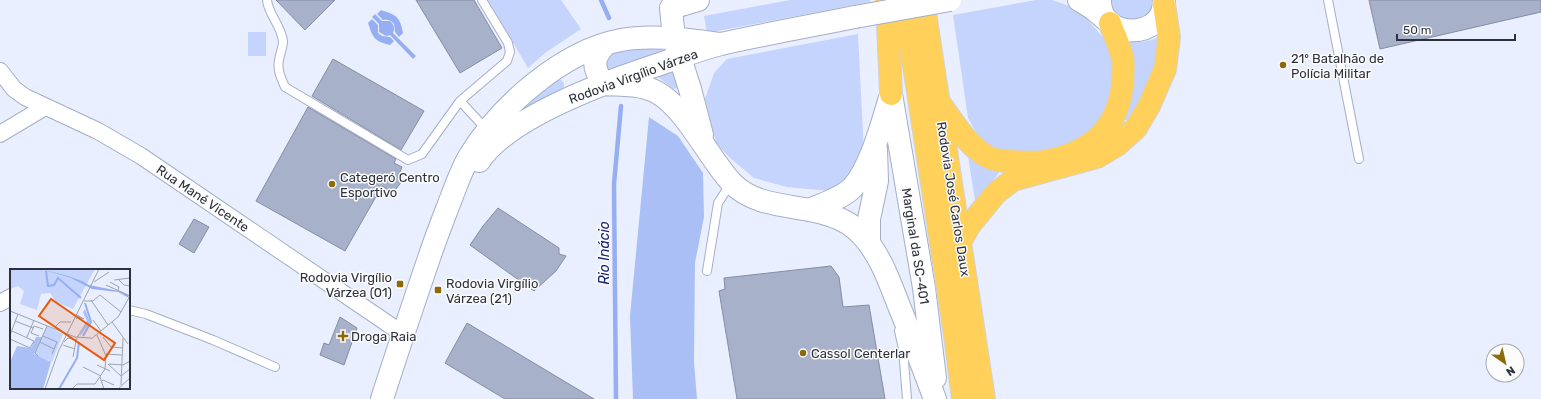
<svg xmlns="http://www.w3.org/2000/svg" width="1541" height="399" viewBox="0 0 1541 399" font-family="Rubik,sans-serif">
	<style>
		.green { fill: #c5d4fd }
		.forest { fill: #aabff6 }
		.water { fill: #96aff3 }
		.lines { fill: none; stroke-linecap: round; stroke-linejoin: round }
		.stream { stroke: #96aff3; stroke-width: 4.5 }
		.building { fill: #a8b1ca; stroke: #848da4 }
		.service-casing { stroke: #a4aec6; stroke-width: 10 }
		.minor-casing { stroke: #a4aec6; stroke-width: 18 }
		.secondary-casing { stroke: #a4aec6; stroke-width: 24 }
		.trunk-casing { stroke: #d1d2d4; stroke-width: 24 }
		.service { stroke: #fff; stroke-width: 8 }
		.minor { stroke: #fff; stroke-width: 16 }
		.secondary { stroke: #fff; stroke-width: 22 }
		.trunk { stroke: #ffd05a; stroke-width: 22 }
		.secondary-bridge-casing { stroke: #a4aec6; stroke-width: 24; stroke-linecap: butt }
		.secondary-bridge { stroke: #fff; stroke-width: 22 }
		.poi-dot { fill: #8c690a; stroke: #fcfcfc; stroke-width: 1.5 }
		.labels { text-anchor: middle; stroke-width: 3; stroke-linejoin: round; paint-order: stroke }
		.poi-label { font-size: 13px; fill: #2d313b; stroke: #fcfcfc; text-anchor: start }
		.street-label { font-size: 13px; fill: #2d313b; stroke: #fcfcfc }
		.water-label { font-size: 14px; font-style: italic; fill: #152370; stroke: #fcfcfc }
		.inset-river { fill: none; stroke: #96aff3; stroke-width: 2 }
		.inset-road { fill: none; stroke: #9ea3b0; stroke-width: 1 }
		.view { fill: #e8590c; fill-opacity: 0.15; stroke: #e8590c; stroke-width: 2 }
		.inset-edge { fill: none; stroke: #2d313b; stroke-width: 2 }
	</style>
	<rect width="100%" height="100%" fill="#e9effe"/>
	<path class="green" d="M488,0H561L581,29L545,53L528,68Z
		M790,0H870V2L707,33L704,16Z
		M1036,0H1052L1078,9L1110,45L1117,72L1114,98L1089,134L1069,147L1028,154L1001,151L980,139L968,118L953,15Z
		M1110,0H1156V4L1143,22L1116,17Z
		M248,32H266V56H248Z
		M858,34L864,153L847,180L829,191L787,187L754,178L730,158L716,143L705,99L714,73L727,59Z
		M1160,36L1158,58L1152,79L1129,120H1124L1123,119V41C1137,43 1147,43 1160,36Z
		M619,48H662L664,51L611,71L606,66C607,57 612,54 619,48Z
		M674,69L678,88L674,89L655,75Z
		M550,80H561L564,83V87L561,93L528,109L523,106Z
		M966,143L985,163L999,173L985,190L976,207Z"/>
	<path class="forest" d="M649,117L678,136L703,173L704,217L695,263L694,362L697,399H633L630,316Z"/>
	<path class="water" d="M381,10C396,15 400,16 403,33L399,37L395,32L394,24C391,20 388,19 383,20L377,14Z
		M375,14L382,21H390C394,25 395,28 393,33L416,56L413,59L390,35L386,36L379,32V24L372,17Z
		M372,19L378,25V33L382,36L390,37L394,41L390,45C374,41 373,38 368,23Z"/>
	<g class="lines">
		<path class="stream" d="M601,0L609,18
			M616,399L614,184L621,106"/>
	</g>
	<path class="building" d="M276,0H335L305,30Z
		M416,0H474L502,48L460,73Z
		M1369,0H1541V12L1380,49Z
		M333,59L424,111L401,150L312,96Z
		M308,107L396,159L394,163L402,167L398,177L402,181L393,193L382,186L345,251L256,201Z
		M498,208L559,248V254L566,256L556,271L534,291L470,245L483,226Z
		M194,219L209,227L194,253L179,244Z
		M831,266L839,277L843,307L869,305L885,399H737L719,291L725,289L724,278Z
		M340,317L357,328L344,365L320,355L324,343L329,345Z
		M467,323L594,399H505L445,363Z"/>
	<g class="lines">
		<defs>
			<path id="service" d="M267,0C268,14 281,25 283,41C283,47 280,54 279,60C277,70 281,78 285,87L408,160L422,154L460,101L507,61L510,52L508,43L482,0
				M1328,0L1359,159
				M460,101L487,130
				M707,271L718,203L731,183
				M129,310L146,314L213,340L275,367
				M899,331L903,349L907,399"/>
			<path id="minor" d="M0,71L14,89L25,97L98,131L141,156L403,334
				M0,134L45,107
				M0,303L11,297"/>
			<path id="secondary" d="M698,0L671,8L674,39L690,89L702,135
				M1079,0L1092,8L1109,22
				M1100,0C1099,41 1166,40 1164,0
				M606,44C592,58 592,68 604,84C618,85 633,84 646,88C681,96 707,157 732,183C754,206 790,205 819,212C833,216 846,220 857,230C878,249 889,280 899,306C912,337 923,368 935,399
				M891,94L924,288L935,378
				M479,161C510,115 611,80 663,63C682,56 702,49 721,44C765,34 810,26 855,17
				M809,210C823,204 843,198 853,187C871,167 882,123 890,98
				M869,243V219L877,181L876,149
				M382,399C397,352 413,305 429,258C436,237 444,217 452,196C457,183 462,169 469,157C499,107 562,51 621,40C653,34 688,40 720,44"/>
			<path id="trunk" d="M887,0L891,94
				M904,0L955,335L963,399
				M923,0L984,399
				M941,105C954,123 969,148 990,158C1000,162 1034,163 1045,161C1087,154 1116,132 1122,88C1123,78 1124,70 1123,60C1121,48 1114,35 1110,23
				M960,242L969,226L996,193L1013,180L1097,157L1117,145L1136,128L1149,106L1165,69L1169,37L1164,4"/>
		</defs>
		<use href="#service" class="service-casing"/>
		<use href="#minor" class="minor-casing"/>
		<use href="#secondary" class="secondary-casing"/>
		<use href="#trunk" class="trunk-casing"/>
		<use href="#service" class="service"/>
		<use href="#minor" class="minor"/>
		<use href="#secondary" class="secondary"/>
		<use href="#trunk" class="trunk"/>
		<defs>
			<path id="secondary-bridge" d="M855,17L950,0"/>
		</defs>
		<use href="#secondary-bridge" class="secondary-bridge-casing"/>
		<use href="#secondary-bridge" class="secondary-bridge"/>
	</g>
	<g class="poi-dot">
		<circle cx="1283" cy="65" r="4"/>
		<circle cx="332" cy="184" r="4"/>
		<rect x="396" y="280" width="8" height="8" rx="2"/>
		<rect x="434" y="286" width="8" height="8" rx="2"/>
		<path d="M341 330h4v4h4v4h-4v4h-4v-4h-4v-4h4z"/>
		<circle cx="803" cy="353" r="4"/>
	</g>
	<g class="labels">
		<g class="poi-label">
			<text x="1291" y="63">21º Batalhão de<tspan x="1291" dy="15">Polícia Militar</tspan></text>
			<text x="340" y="182">Categeró Centro<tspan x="340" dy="15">Esportivo</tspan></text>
			<text x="392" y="282" text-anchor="end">Rodovia Virgílio<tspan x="392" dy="15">Várzea (01)</tspan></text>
			<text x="446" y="288">Rodovia Virgílio<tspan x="446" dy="15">Várzea (21)</tspan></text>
			<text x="351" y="341">Droga Raia</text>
			<text x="811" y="358">Cassol Centerlar</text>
		</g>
		<g class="street-label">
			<text transform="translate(633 76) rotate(-20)" y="5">Rodovia Virgílio Várzea</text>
			<text transform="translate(203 198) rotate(34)" y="5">Rua Mané Vicente</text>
			<text transform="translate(954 199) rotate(81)" y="5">Rodovia José Carlos Daux</text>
			<text transform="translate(916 246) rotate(81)" y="5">Marginal da SC-401</text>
		</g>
		<g class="water-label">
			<text transform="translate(604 253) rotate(-90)" y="5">Rio Inácio</text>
		</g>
	</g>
	<g transform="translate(10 269)">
		<rect width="120" height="120" fill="#e9effe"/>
		<path d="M0,0H85L63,40L46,33L40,24L31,25L27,41L10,35L14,22L8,17L0,20ZM37,57L53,65L42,93L24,85Z" fill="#c5d4fd"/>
		<path d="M75,40L80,53L70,67L69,64L77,52L73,43ZM26,68H32L24,85L41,93L34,117L33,120H0V93L7,77L21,79Z" fill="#aabff6"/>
		<path d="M31,0L58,7L72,12L79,16L109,22L118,26L119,29L108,23L82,20L61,9Z" fill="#96aff3"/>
		<path class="inset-river" d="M36,2L38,17L44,16L48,9L71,29M73,67L81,53L75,34M49,120L67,89L69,73"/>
		<path class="inset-road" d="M108,10L114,16L120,17M104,11L120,9M84,13L99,3M100,13L109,18L108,21M96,16L120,27M81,31L98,56M74,32H83L90,26L111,43M0,42L65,68L81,69M66,50L68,48L74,50L67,46M83,51L91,62M5,52L23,59M102,53L118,75M45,58L50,53H61M0,66L8,45M29,67L21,64L24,57L33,60M33,67L47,73L42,85M17,68L24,51M93,68L101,78L113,79M0,70L20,79L24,72L2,62M81,70L108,48L120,27M30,73L44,80M54,73L58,69L66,71L69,65M53,76L65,80M96,85L112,86M28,87L25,84L37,57M63,88L66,72M98,95L111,107L120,100M99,95L113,96L120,92M87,96L100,102M73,98L91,107M90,108L94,120M91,113L93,111L104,116M111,116L113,69M35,120L49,81L89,0M62,120L67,115H85L95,100L96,87L87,66M108,120L120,109"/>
		<path class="view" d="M41,30L105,74L94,91L29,47Z"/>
		<rect width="120" height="120" class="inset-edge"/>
	</g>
	<g transform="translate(1505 363) rotate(146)"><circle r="19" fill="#fcfcfc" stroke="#a9abaf"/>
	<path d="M0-3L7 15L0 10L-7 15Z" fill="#8c690a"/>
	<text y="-6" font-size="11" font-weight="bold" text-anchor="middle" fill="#2d313b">N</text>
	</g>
	<path d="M1397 34v6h118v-6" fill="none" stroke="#2d313b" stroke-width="2"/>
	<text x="1403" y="34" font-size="12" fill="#2d313b" stroke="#fcfcfc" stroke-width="3" paint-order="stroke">50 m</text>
</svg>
